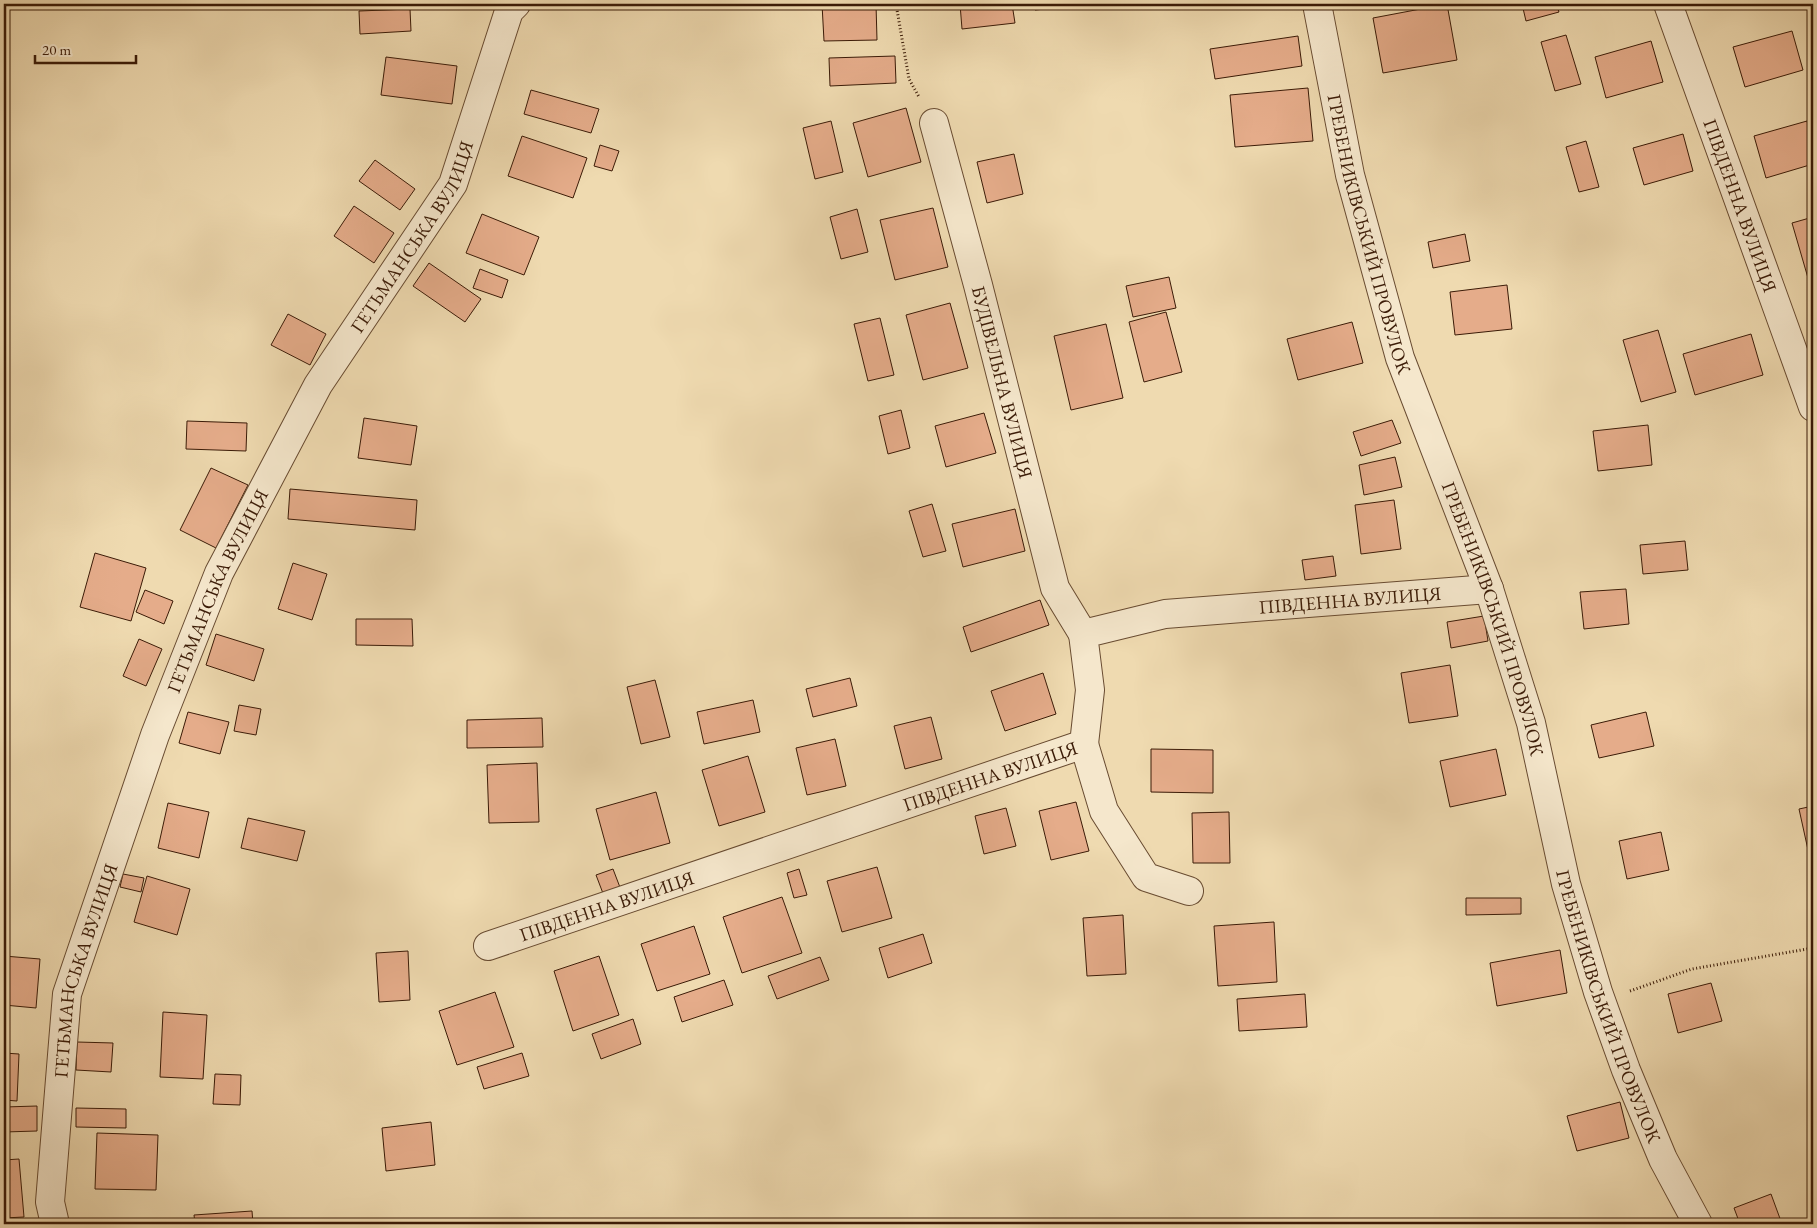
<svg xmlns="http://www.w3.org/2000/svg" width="1817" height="1228" viewBox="0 0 1817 1228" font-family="'EB Garamond',serif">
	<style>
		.building { fill: #e5ac8a; stroke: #3b1b07 }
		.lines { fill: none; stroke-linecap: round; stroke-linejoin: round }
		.minor-casing { stroke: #684b31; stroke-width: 30 }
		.path { stroke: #3b1b07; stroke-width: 3; stroke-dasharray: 1 2.5; stroke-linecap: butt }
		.minor { stroke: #f5e7cc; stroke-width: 28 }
		.labels { text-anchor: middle; stroke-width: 5; stroke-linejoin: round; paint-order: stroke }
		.street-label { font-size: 19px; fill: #3b1b07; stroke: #f5e7cc }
	</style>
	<rect width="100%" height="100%" fill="#efdab0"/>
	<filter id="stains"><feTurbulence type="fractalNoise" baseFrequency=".004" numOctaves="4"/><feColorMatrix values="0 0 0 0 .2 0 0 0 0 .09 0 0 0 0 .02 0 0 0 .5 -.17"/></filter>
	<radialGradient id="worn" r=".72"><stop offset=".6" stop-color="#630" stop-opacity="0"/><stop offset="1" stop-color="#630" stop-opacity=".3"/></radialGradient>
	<path class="building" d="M822,4H876L877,40L824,41Z
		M960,4H1012L1015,23L962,29Z
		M1035,4H1057V8L1035,10Z
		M1447,4L1457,60L1383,73L1373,18Z
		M1522,4H1556L1559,12L1526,21Z
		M410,9L411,31L360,34L359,11Z
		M1792,31L1803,70L1745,87L1733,47Z
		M1566,35L1581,84L1555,91L1541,42Z
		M1298,36L1302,66L1215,79L1210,49Z
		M1651,41L1663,82L1606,98L1595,57Z
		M895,56L896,83L830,86L829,58Z
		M386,57L457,66L452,104L381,95Z
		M1308,88L1313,141L1235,147L1230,95Z
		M531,90L599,109L591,133L524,114Z
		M906,108L921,162L868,177L853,123Z
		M831,121L843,172L815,179L803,128Z
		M1807,121L1813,145V164L1766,178L1754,136Z
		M1683,134L1693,171L1644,185L1633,148Z
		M522,136L587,158L573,198L508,176Z
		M1586,141L1599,187L1579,192L1566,147Z
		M600,145L619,151L612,171L594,166Z
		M1014,154L1023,194L987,203L977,162Z
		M375,160L415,189L400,210L359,181Z
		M354,206L394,233L374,263L334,236Z
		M933,208L948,267L895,280L880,220Z
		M857,209L868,252L841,259L830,217Z
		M482,214L539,237L524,275L466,253Z
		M1813,217V277L1808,278L1792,223Z
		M1465,234L1470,261L1433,268L1428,242Z
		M429,263L481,299L465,322L413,286Z
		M480,269L508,280L502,298L473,288Z
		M1169,277L1176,308L1133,317L1126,286Z
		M1507,285L1512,329L1455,335L1450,292Z
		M950,303L968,368L923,380L906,315Z
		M1166,312L1182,372L1144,382L1129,322Z
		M288,314L326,334L310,365L271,345Z
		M880,318L894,375L868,381L854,324Z
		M1352,322L1363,363L1298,380L1287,339Z
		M1106,324L1123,398L1071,410L1054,336Z
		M1658,330L1676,392L1641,402L1623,340Z
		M1751,334L1763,375L1695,395L1683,354Z
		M901,410L910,448L888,454L879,416Z
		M984,413L996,453L946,467L935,426Z
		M364,418L417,426L411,465L358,458Z
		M1392,420L1401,443L1361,456L1353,432Z
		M187,421L247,423L246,451L186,449Z
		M1648,425L1652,465L1598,471L1593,431Z
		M1395,457L1402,487L1364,495L1359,465Z
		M211,468L248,485L216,548L180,530Z
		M290,489L417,500L415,530L288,519Z
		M1394,500L1401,549L1361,554L1355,505Z
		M932,504L946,551L923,557L909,511Z
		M1015,509L1025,551L963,567L952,524Z
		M1685,541L1688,570L1643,574L1640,545Z
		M95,553L146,568L131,621L80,607Z
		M1333,556L1336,576L1305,580L1302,560Z
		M293,563L327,574L312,620L278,609Z
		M1626,589L1629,624L1584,629L1580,592Z
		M145,590L173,601L164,624L136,612Z
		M1040,600L1049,625L971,652L963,627Z
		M1484,616L1488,641L1451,648L1447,622Z
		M356,619H412L413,646L356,645Z
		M216,634L264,649L254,681L206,665Z
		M139,639L162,649L146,686L123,676Z
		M1450,665L1458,716L1409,723L1401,673Z
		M1043,673L1056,714L1005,731L991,691Z
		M850,678L857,706L813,717L806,689Z
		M655,680L670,737L641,744L627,687Z
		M753,700L760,732L704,744L697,712Z
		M239,705L261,709L256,735L234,731Z
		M188,712L229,722L220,754L179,743Z
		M1646,712L1654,746L1599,758L1591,725Z
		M931,717L942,759L905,769L894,726Z
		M542,718L543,747L467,748V720Z
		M835,739L846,786L807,795L796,748Z
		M1151,749L1213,750V793L1151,792Z
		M1496,749L1506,795L1450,807L1440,761Z
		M748,756L765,812L719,826L702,770Z
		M537,763L539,822L489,823L487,765Z
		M656,792L670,843L610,860L596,809Z
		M1076,802L1089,851L1051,860L1039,811Z
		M168,803L209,812L199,858L158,848Z
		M1813,806V858L1810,859L1799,809Z
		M1006,808L1016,846L984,854L975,816Z
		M1229,812L1230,863H1193L1192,813Z
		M248,818L305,831L297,861L241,848Z
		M1661,832L1669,870L1627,879L1619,841Z
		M877,867L892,918L842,932L827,881Z
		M613,869L621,890L604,896L596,875Z
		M799,869L807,895L794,898L787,873Z
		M123,874L144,878L141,892L120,887Z
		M147,876L190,889L177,935L134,922Z
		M782,897L802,953L742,973L723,917Z
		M1466,898H1521V914L1466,915Z
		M1123,915L1126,974L1087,976L1083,918Z
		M1274,922L1277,982L1218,986L1214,926Z
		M694,926L710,974L657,991L641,944Z
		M923,934L932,963L888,978L879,948Z
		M1560,950L1567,993L1497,1006L1490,963Z
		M408,951L410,1000L379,1002L376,953Z
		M4,956L40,959L36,1008L4,1005Z
		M599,956L619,1015L573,1031L554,971Z
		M820,957L829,980L777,999L768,976Z
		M724,980L733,1005L682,1022L674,997Z
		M1711,983L1722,1021L1678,1033L1668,994Z
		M495,992L514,1047L457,1065L439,1011Z
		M1305,994L1307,1027L1239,1031L1237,999Z
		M163,1012L207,1015L203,1079L160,1077Z
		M633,1019L641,1044L601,1059L592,1034Z
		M77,1042L113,1043L111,1072L76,1070Z
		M4,1053L19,1054L17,1101L4,1100Z
		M522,1053L529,1076L484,1089L477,1067Z
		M215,1074L241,1075L240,1105L213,1104Z
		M1620,1102L1629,1138L1577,1151L1567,1116Z
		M37,1106V1131L4,1132V1107Z
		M76,1108L126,1109V1128L76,1127Z
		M431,1122L435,1165L386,1171L382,1128Z
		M97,1133L158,1135L156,1190L95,1189Z
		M19,1159L24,1217L4,1218V1160Z
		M1771,1194L1782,1224H1740L1734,1208Z
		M252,1211L253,1224H195L194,1215Z"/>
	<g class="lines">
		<defs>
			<g id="minor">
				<path id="s1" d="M1317,4L1350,175L1400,358L1489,589L1531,723L1566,884L1598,992L1626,1070L1663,1159L1698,1224"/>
				<path id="s2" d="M1668,4L1813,407"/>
				<path id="s3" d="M934,123L978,285L1055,588L1083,634"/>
				<path d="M1084,744L1104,811L1146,877L1189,891"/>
				<path id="s4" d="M488,946L1084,744L1090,690L1083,634L1165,614L1489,589"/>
				<path id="s5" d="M55,1224L50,1202L67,994L155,735L219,573L318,385L453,184L509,11L516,4"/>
			</g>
		</defs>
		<use href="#minor" class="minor-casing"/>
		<path class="path" d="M896,4L909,79L919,97
			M1630,991L1692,969L1813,948"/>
		<use href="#minor" class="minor"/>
	</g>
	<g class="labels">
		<g class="street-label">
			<text dy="7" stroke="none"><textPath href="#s2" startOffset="214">ПІВДЕННА ВУЛИЦЯ</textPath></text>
			<text dy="7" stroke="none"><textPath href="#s1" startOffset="236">ГРЕБЕНИКІВСЬКИЙ ПРОВУЛОК</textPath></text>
			<text dy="7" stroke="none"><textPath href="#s5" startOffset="1068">ГЕТЬМАНСЬКА ВУЛИЦЯ</textPath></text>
			<text dy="7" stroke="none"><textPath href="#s3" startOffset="268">БУДІВЕЛЬНА ВУЛИЦЯ</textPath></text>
			<text dy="7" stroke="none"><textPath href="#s5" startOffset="662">ГЕТЬМАНСЬКА ВУЛИЦЯ</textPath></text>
			<text dy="7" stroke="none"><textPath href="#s4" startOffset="1010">ПІВДЕННА ВУЛИЦЯ</textPath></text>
			<text dy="7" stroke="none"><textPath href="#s1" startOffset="641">ГРЕБЕНИКІВСЬКИЙ ПРОВУЛОК</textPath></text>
			<text dy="7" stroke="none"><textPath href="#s4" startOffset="530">ПІВДЕННА ВУЛИЦЯ</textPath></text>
			<text dy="7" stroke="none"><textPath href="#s4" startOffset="125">ПІВДЕННА ВУЛИЦЯ</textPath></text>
			<text dy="7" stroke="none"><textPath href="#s5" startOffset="258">ГЕТЬМАНСЬКА ВУЛИЦЯ</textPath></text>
			<text dy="7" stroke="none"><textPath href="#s1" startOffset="1046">ГРЕБЕНИКІВСЬКИЙ ПРОВУЛОК</textPath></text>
		</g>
	</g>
	<rect width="1817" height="1228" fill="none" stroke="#efdab0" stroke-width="20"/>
	<rect x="5" y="5" width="1807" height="1218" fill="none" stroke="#3b1b07" stroke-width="2.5"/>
	<rect x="10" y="10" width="1797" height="1208" fill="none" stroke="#3b1b07"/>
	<path d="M35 55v8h101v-8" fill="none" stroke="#3b1b07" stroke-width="2.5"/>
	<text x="42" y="55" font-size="15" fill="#3b1b07" stroke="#f5e7cc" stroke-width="4" paint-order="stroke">20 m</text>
	<rect width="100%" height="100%" filter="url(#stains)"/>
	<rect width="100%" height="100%" fill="url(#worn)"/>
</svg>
